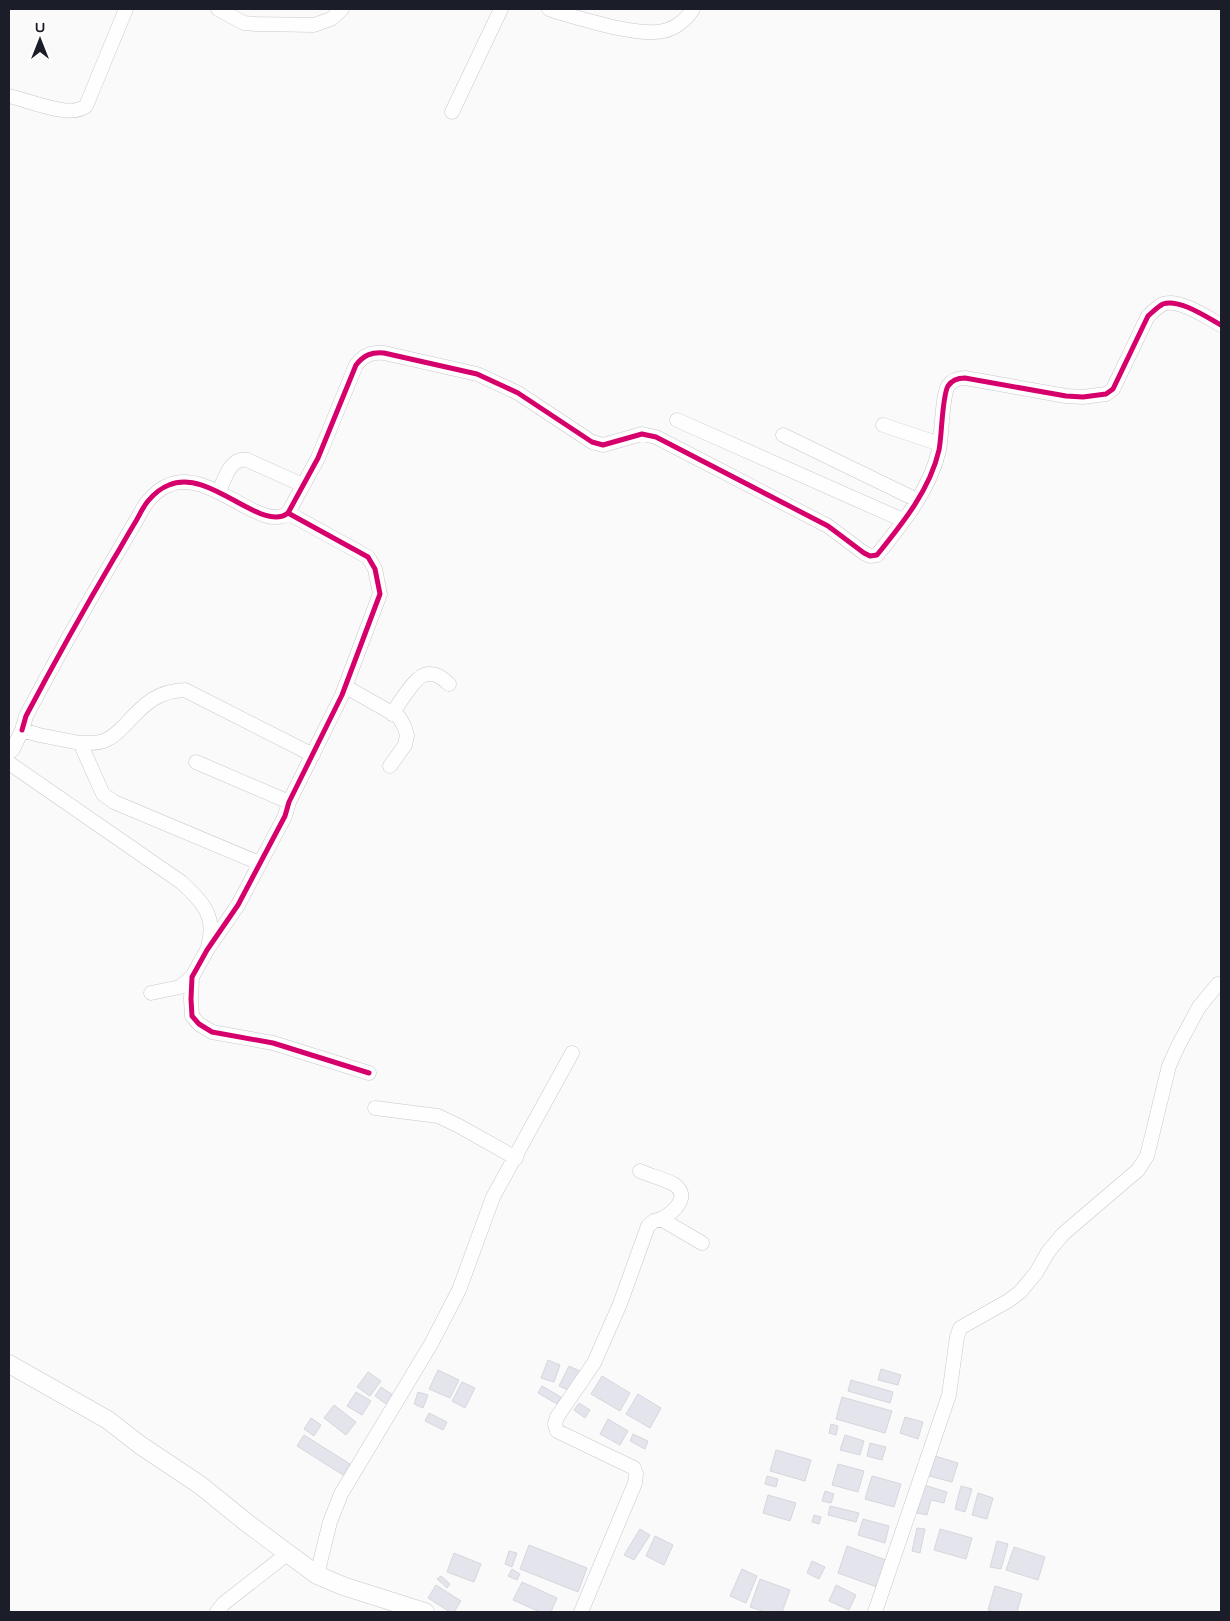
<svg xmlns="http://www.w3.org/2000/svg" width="1230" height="1621" viewBox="0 0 1230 1621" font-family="'Varela Round',sans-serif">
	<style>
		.building { fill: #e4e5ec; stroke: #d6d7dd }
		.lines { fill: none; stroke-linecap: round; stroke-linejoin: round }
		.minor-casing { stroke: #c8c8cf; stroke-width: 15 }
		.tertiary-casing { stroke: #c8c8cf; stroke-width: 19 }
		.minor { stroke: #fefefe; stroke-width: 14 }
		.tertiary { stroke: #fefefe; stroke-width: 18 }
		.cycleway-casing { stroke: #fff; stroke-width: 8 }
		.cycleway { stroke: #d6006c; stroke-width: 5 }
	</style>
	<rect width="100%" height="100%" fill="#fafafa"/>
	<path class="building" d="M548,1360L560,1365L554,1382L541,1378Z
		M569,1366L582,1372L572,1392L559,1386Z
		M881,1369L901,1375L898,1385L878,1380Z
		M438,1370L459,1380L450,1398L429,1389Z
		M368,1372L381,1381L370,1396L357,1387Z
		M602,1376L630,1393L620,1411L591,1394Z
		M851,1380L893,1392L890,1403L848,1391Z
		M462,1382L475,1388L465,1408L452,1401Z
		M542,1386L561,1397L557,1404L538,1393Z
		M381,1387L396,1397L389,1406L375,1396Z
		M356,1392L371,1401L362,1415L347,1406Z
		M418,1392L428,1395L423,1408L414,1404Z
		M638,1394L661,1408L650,1428L626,1414Z
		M842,1397L892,1411L885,1433L836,1419Z
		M579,1403L590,1410L585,1418L574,1410Z
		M334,1405L356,1422L346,1435L324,1418Z
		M429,1413L447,1422L443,1430L425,1421Z
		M905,1417L923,1422L918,1439L900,1433Z
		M311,1418L321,1425L314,1436L304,1429Z
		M608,1419L628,1431L620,1445L600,1434Z
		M831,1424L838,1426L836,1435L829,1433Z
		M633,1434L648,1441L645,1449L630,1441Z
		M304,1435L350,1464L343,1475L297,1446Z
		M845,1435L864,1441L860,1455L840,1450Z
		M870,1443L886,1447L882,1460L867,1456Z
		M776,1450L811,1460L805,1481L770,1471Z
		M935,1456L958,1463L952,1482L929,1476Z
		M838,1464L864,1471L858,1492L832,1485Z
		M767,1476L778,1479L776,1487L765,1484Z
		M872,1476L901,1484L894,1507L865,1499Z
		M924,1485L947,1492L944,1503L931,1500L927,1515L917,1513Z
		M961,1486L972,1489L965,1512L955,1509Z
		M825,1491L834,1494L831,1503L822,1501Z
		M978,1493L993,1498L987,1519L972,1515Z
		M768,1495L796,1503L790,1521L763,1513Z
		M830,1506L859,1513L856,1522L828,1515Z
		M814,1515L821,1517L819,1524L812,1522Z
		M863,1519L889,1526L885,1543L858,1535Z
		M917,1528L925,1529L920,1553L912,1551Z
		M640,1529L650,1535L634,1560L624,1555Z
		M940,1529L972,1538L966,1559L934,1550Z
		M655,1536L673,1545L664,1565L646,1556Z
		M997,1541L1008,1544L1001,1569L990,1567Z
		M529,1545L587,1568L578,1592L520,1569Z
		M847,1546L886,1560L877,1587L838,1573Z
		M1014,1547L1045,1557L1038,1580L1006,1570Z
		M509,1551L517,1553L512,1567L505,1564Z
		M454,1553L481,1564L474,1582L447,1572Z
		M812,1561L825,1567L819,1579L807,1573Z
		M512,1569L520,1574L517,1580L508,1576Z
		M742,1569L757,1576L746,1603L730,1596Z
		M441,1576L450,1584L447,1588L437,1579Z
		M760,1579L790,1590L782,1612H765L750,1607Z
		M522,1582L557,1598L551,1612H540L513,1600Z
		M436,1585L461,1601L454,1612H450L428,1598Z
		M836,1585L856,1595L849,1610L829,1601Z
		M995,1586L1022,1594L1017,1612H996L988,1610Z"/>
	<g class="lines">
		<defs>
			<path id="minor" d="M218,9L244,23L256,24L314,25L331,19L342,9
				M549,9L557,12C584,19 637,37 663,31C675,29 687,19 693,9
				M9,96C28,100 71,119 86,106L126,9
				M452,112L501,9
				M677,420L903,520
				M883,425L940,444
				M783,435L917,500
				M219,491C225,479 230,457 247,460L303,485
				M288,513L368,557L375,569L380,594L342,695L289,802L285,816L238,905L207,950L192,977L191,999L192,1016L199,1024L212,1032L273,1043L369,1073
				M346,687L399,717L404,726L407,735L405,745L390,766
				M392,714C399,704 416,674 428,674C437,673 443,679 449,684
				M22,730L26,716C54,663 83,611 113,560C121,547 128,534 136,521C140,514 143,507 148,501C153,495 161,488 169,485C209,467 262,534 288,513L318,458L356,365C364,355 371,352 384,353L477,374L518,393L592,442L603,445L642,434L656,437L828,526L864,553L870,556L877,555C902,524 930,490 939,450C942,435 942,396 948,386C952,380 959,378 965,378L1066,396L1083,397L1106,394L1113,389L1148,316C1153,312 1157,307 1163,304C1179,298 1208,318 1221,325
				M80,743C89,743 98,744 106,740C114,737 121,729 127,723C145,703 158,691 185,690L313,755
				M9,753L13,749L22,730L39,735L80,743L103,794L114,802L259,863
				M196,762L289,802
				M9,763L181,882C202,901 217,916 208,947
				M151,993L180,987L192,977
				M375,1108L438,1116L459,1126L516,1158
				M640,1171C651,1176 665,1179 675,1185C691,1197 673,1213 661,1219
				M317,1575L330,1522L341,1494L431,1344L459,1290L493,1197L572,1053
				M217,1612L223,1604L287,1554
				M581,1612L635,1483L636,1474L634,1468L557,1431L555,1424L557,1417L594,1363L620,1304L648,1226L654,1221L661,1219L702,1243
				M875,1612L949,1395L957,1337L960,1328L1008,1301L1020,1292L1036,1273L1048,1252L1063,1234L1138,1170L1147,1156L1169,1066L1178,1046L1199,1007L1218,984"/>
			<path id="tertiary" d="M9,1364L108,1420L140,1445L200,1485L247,1523L317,1575L343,1586L425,1612"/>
		</defs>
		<use href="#minor" class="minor-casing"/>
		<use href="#tertiary" class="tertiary-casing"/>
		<use href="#minor" class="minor"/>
		<use href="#tertiary" class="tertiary"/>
		<defs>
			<path id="cycleway" d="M288,513L368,557L375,569L380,594L342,695L289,802L285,816L238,905L207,950L192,977L191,999L192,1016L199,1024L212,1032L273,1043L369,1073
				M22,730L26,716C54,663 83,611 113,560C121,547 128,534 136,521C140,514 143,507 148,501C153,495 161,488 169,485C209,467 262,534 288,513L318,458L356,365C364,355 371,352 384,353L477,374L518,393L592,442L603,445L642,434L656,437L828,526L864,553L870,556L877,555C902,524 930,490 939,450C942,435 942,396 948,386C952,380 959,378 965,378L1066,396L1083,397L1106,394L1113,389L1148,316C1153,312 1157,307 1163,304C1179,298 1208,318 1221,325"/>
		</defs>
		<use href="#cycleway" class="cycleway-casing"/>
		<use href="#cycleway" class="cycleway"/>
	</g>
	<rect width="1230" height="1621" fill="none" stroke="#1b1d29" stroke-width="20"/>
	<g transform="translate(40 40)" stroke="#ffffff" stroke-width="4" paint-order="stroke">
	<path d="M0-4L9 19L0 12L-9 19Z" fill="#1b1d29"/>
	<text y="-8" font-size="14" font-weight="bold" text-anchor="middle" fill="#1b1d29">U</text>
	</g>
</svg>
